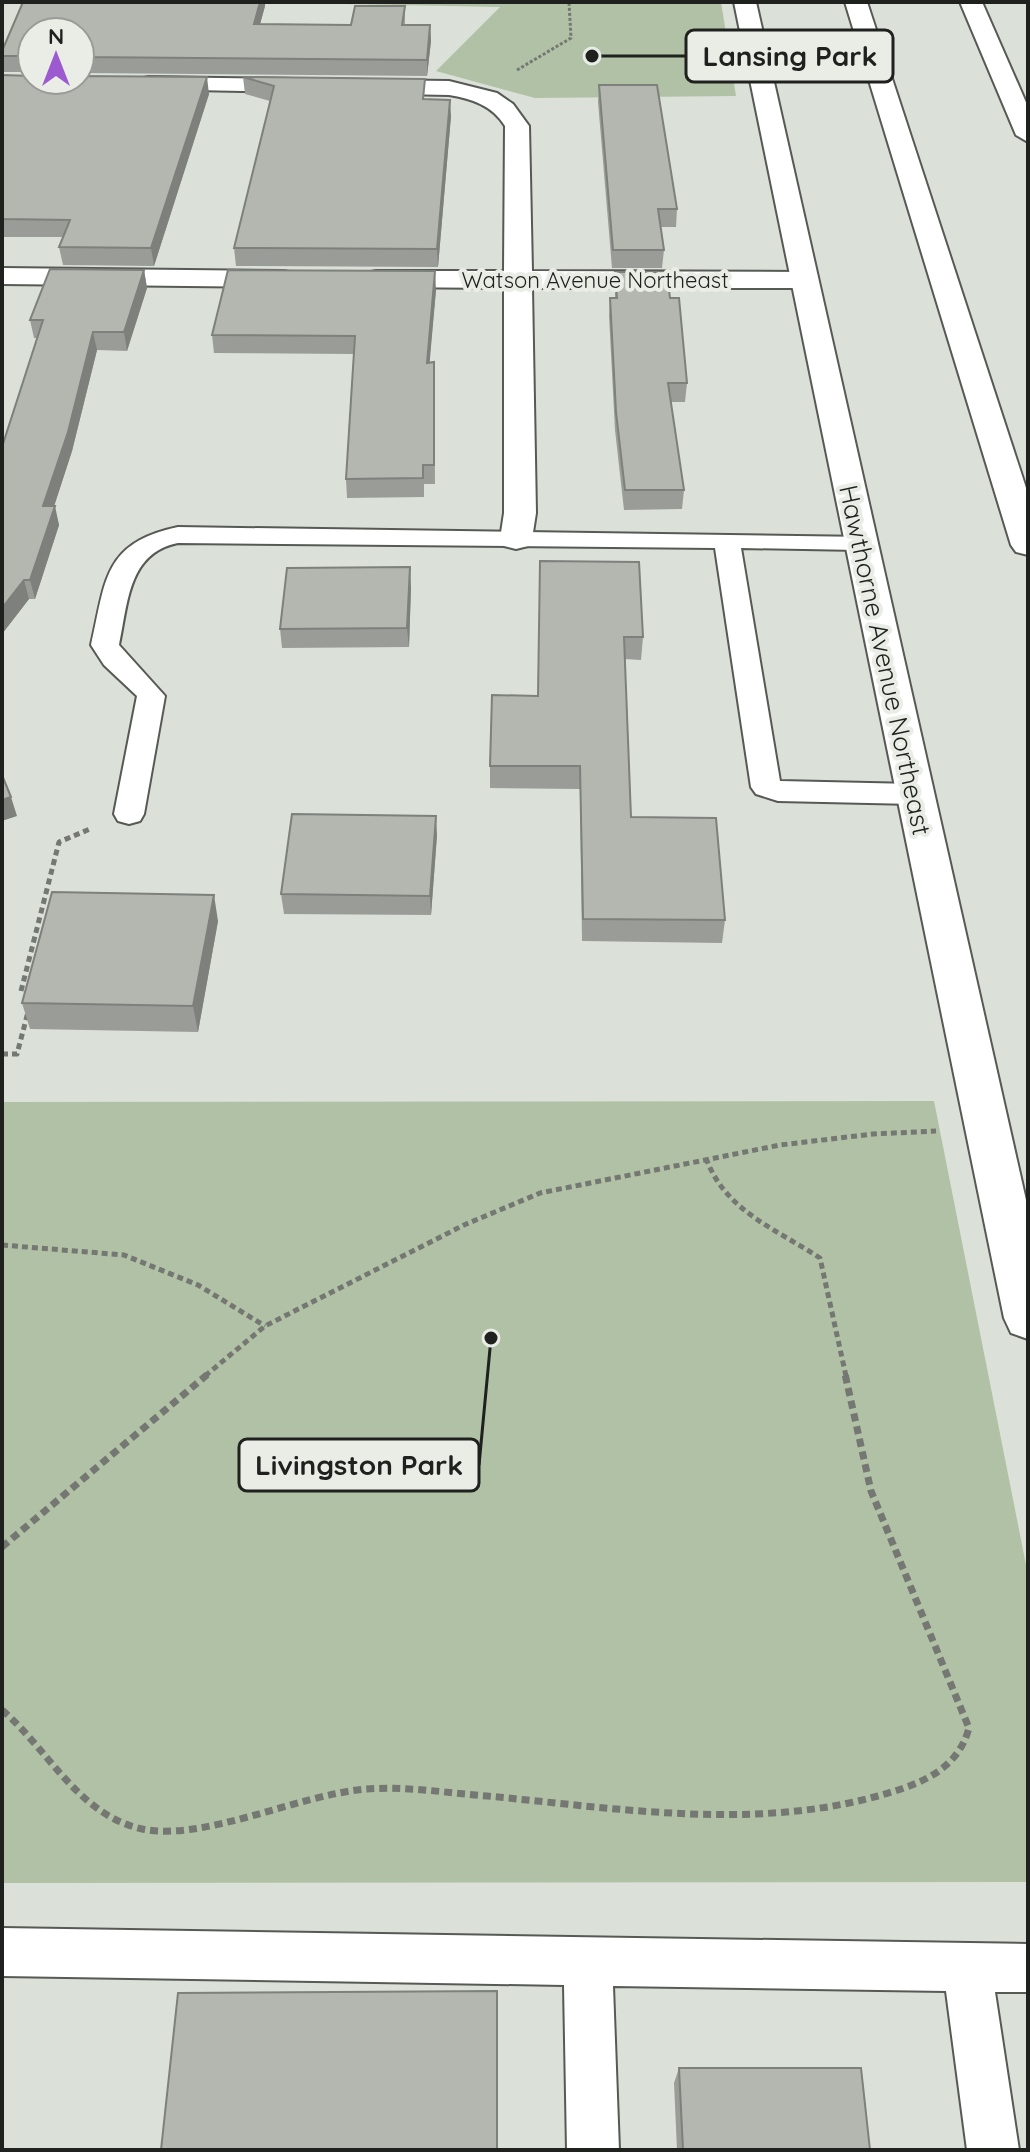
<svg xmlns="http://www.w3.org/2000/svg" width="1030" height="2152" viewBox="0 0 1030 2152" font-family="Quicksand,sans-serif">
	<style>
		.green { fill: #b1c1a5 }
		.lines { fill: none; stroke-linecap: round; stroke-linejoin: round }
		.service-casing { stroke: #565954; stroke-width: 4 }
		.minor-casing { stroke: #565954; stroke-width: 4 }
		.secondary-casing { stroke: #565954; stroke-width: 4 }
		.motorway-casing { stroke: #565954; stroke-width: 4 }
		.path-far2 { stroke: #747772; stroke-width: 3; stroke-dasharray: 3 2; stroke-linecap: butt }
		.path-far1 { stroke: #747772; stroke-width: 5; stroke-dasharray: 6 4; stroke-linecap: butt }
		.path { stroke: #747772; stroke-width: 7; stroke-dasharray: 8 5; stroke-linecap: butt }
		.service { fill: #fff; fill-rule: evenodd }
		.minor { fill: #fff; fill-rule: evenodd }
		.secondary { fill: #fff; fill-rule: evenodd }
		.motorway { fill: #fff; fill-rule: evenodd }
		.wall { fill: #9a9d97 }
		.shaded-wall { fill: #7d807b }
		.building { fill: #b3b7b0; stroke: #7d807b; stroke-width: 2 }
		.labels { text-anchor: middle; stroke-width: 8; stroke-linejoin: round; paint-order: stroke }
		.far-street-label { font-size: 22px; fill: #1f211e; stroke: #e9ede6 }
		.street-label { font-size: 26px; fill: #1f211e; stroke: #e9ede6 }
		.leader { fill: none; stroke: #1f211e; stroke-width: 3 }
		.callout-dot { fill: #1f211e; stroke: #e9ede6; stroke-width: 3 }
		.callout { fill: #e9ede6; stroke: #1f211e; stroke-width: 3 }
		.callout-label { font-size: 28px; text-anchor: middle; font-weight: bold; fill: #1f211e }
	</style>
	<rect width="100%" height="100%" fill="#dbe0d9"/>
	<path class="green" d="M243,2H721L736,96L535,98L436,71L500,7Z
		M934,1101L1028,1575V1882L2,1883V1102Z"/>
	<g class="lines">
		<defs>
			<path id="service" d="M178,527L868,537L872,542L859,550L741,548L780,781L914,784L924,787L929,794L924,801L914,804L778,801L756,794L751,787L715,548L178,543C128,553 128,603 119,645L165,696L144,814L140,821L129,824L118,821L114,814L137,696L104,665L91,645C106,580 103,543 178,527Z
				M2,1928L1028,1944V1992H995L1019,2150H967L946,1991L613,1986L619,2150H567L564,1985L2,1976Z"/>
			<path id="minor" d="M148,77L449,81L497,93L513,104L529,126L532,271L804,272L814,274L818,280L814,286L804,288H532L536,513L532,539L528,546L516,549L504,546L500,539L504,513V288L376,287L366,285L362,279L366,273L376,271H504L505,126C492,105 472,99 449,95L140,89L136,84L140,79Z
				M2,268L284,271L294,273L298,279L294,285L284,287L2,284Z"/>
			<path id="secondary" d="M734,2H756L1028,1209V1339L1011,1333L1004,1318Z"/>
			<path id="motorway" d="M845,2H867L1028,494V555L1016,552L1011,545Z
				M960,2H982L1028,107V142L1016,135Z"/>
		</defs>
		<use href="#service" class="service-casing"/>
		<use href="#minor" class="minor-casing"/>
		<use href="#secondary" class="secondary-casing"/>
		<use href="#motorway" class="motorway-casing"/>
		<path class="path-far2" d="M517,70L571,38L569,2"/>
		<path class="path-far1" d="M31,991H21L59,842L90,829
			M2,1054H17L28,1012
			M706,1158C725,1211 776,1229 820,1258L846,1376
			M2,1245L124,1255L198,1285L265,1326
			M205,1376L265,1326L464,1225L540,1193L780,1145L873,1134L936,1131"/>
		<path class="path" d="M2,1547L208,1374
			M2,1710C48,1749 78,1815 142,1829C203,1842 300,1794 367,1789C407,1786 447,1793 487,1796C616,1808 751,1831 878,1796C917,1785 957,1772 969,1728L871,1491L845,1374"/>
		<use href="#service" class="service"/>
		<use href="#minor" class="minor"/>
		<use href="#secondary" class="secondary"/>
		<use href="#motorway" class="motorway"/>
	</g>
	<path class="wall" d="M23,2H265V6L260,24L351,25L355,6H405V25H430L431,41L427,76L80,73V32H32V72H3L2,51Z
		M2,75L209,94L154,266L63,265L59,247L63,237H2Z
		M243,77L425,99L451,116L438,267L236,266L234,248L270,101L245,94Z
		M599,85L677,209L676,227H660L664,250L662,268H612L598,102Z
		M144,270L147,288L127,351L97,350L72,451L54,506L59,525L35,599H29L2,634L37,338H34L30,320Z
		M615,272L670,298L687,383L685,402H671L684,490L682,509L624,510L615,430L609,316L610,298H615Z
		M436,290L429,363L434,362L435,484H424V497L347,498L346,479L354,354L214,353L212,335Z
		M540,561L643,637L641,660L625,659L631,817L725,920L722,943L582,941L580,789L490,788V766L538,696Z
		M411,587L409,647L282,648L280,629Z
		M437,835L431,915L284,914L281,894Z
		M218,921L198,1032L30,1029L22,1003Z
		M679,2068L870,2150H677L674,2083Z"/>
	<path class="shaded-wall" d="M260,2H265V6L256,39L254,24Z
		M430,25L431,41L427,76V60Z
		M207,77L209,94L154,266L151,248Z
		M450,100L451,116L438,267L437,249Z
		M144,270L147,288L127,351L124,332Z
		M435,271L436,290L428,381L427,363Z
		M93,332L97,350L72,451L48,525L43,506Z
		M55,506L59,525L35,599L30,580Z
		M410,567L411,587L409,647L407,628Z
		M24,580L29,599L2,634V608Z
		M11,797L17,816L2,821V800Z
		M436,816L437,835L431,915L430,896Z
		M214,895L218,921L198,1032L193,1006Z"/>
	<path class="building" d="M23,2H260L254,24L351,25L355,6H405L402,25H430L427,60L80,57V32H32V61L29,56H2V51Z
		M2,75L32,76V80H80V76L207,77L151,248L59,247L70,220L2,219Z
		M243,77L425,79L423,99L450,100L437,249L234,248L274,86Z
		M599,85H657L677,209H658L664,250H613Z
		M50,269L144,270L124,332H93L68,432L43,506H55L30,580H24L2,608V447L43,320H30Z
		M228,270L435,271L427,363L434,362V465H423V478L346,479L355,336L212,335Z
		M615,272H667L670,298H679L687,383H668L684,490H625L616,412L610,298H617Z
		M540,561L639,562L643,637H624L631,817L716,818L725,920L583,919L580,766H490L492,695L538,696Z
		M410,567L407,628L280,629L287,568Z
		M2,775L11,797L2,800Z
		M292,814L436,816L430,896L281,894Z
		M52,892L214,895L193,1006L22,1003Z
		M497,1991V2150H161L178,1993Z
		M679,2068H861L870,2150H683Z"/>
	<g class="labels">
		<g class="far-street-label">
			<text x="595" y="288">Watson Avenue Northeast</text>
		</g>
		<g class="street-label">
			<text transform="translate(885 660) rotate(78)" y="9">Hawthorne Avenue Northeast</text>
		</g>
	</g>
	<path class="leader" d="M592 56L686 56M491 1338L479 1465"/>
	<g class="callout-dot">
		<circle cx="592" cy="56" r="8"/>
		<circle cx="491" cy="1338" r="8"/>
	</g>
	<g class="callout">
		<rect x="686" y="30" width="207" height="52" rx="8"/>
		<rect x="239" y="1439" width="240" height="52" rx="8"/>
	</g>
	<g class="callout-label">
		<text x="790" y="66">Lansing Park</text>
		<text x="359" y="1475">Livingston Park</text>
	</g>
	<rect width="1030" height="2152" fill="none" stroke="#1f211e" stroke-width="8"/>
	<g transform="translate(56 56)"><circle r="38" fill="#e9ede6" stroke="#989b96" stroke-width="2"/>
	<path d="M0-6L14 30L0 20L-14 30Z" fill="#9d5ad0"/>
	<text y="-12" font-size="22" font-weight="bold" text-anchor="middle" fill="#1f211e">N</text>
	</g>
</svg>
